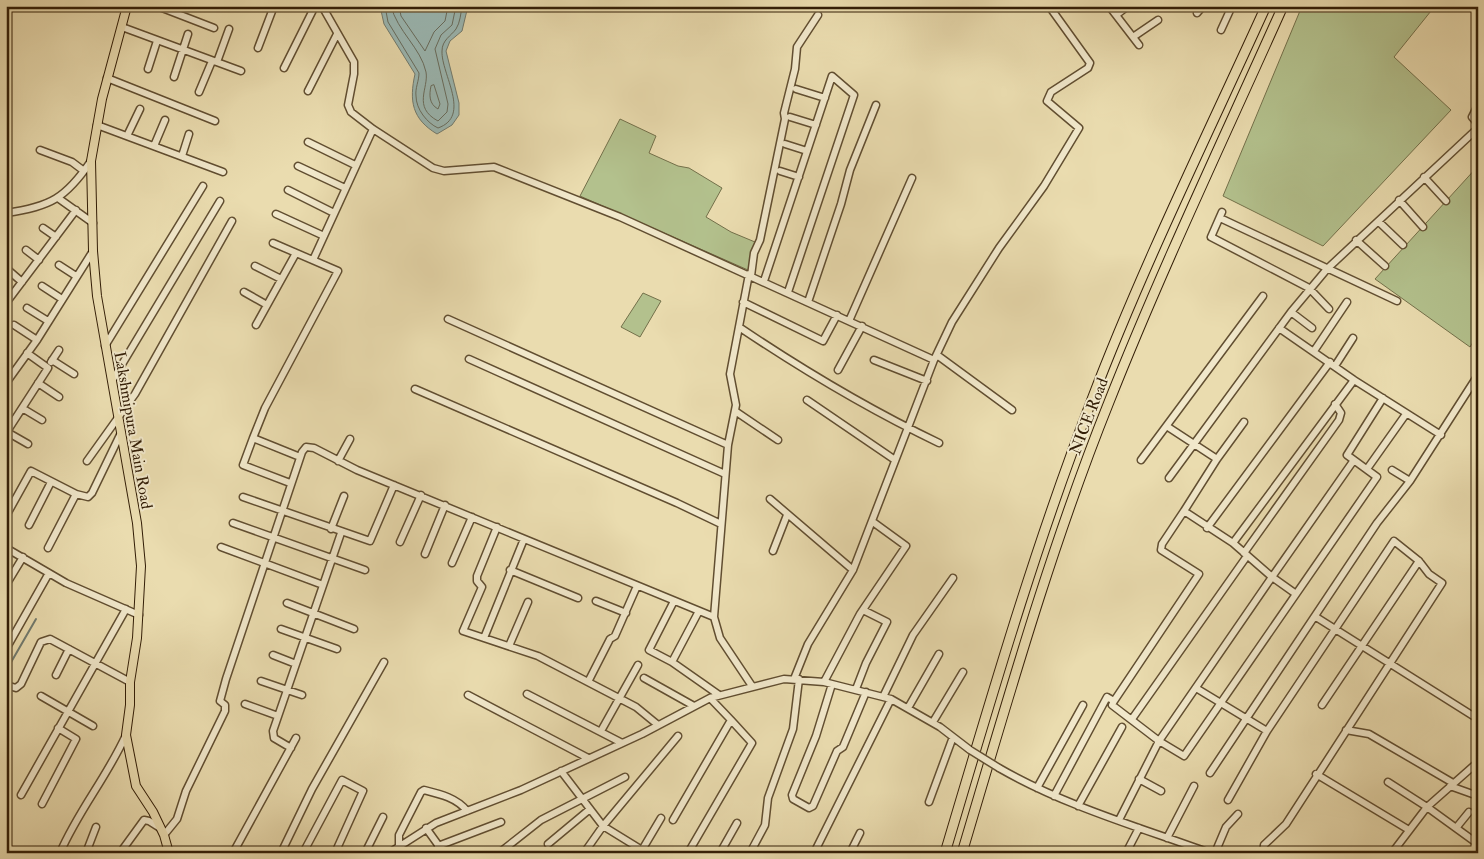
<svg xmlns="http://www.w3.org/2000/svg" width="1484" height="859" viewBox="0 0 1484 859" font-family="'IM FELL Double Pica',serif">
	<style>
		.green { fill: #b3c18d; stroke: #73704a }
		.water { fill: #9bb9b5; stroke: #717b6f }
		.lines { fill: none; stroke-linecap: round; stroke-linejoin: round }
		.shore { stroke: #676c5e; stroke-width: 1 }
		.stream { stroke: #717b6f; stroke-width: 2 }
		.minor-casing { stroke: #614e31; stroke-width: 9 }
		.major-casing { stroke: #331e07; stroke-width: 10 }
		.highway-casing { stroke: #331e07; stroke-width: 11 }
		.minor { stroke: #f1e8cb; stroke-width: 6 }
		.major { stroke: #eadcaf; stroke-width: 8 }
		.highway { stroke: #eadcaf; stroke-width: 9 }
		.minor-bridge-casing { stroke: #614e31; stroke-width: 9; stroke-linecap: butt }
		.minor-bridge { stroke: #f1e8cb; stroke-width: 6 }
		.labels { text-anchor: middle; stroke-width: 4; stroke-linejoin: round; paint-order: stroke }
		.street-label { font-size: 16px; fill: #331e07; stroke: #f1e8cb }
	</style>
	<rect width="100%" height="100%" fill="#eadcaf"/>
	<filter id="stains"><feTurbulence type="fractalNoise" baseFrequency=".004" numOctaves="4"/><feColorMatrix values="0 0 0 0 .2 0 0 0 0 .09 0 0 0 0 .02 0 0 0 .5 -.17"/></filter>
	<radialGradient id="worn" r=".72"><stop offset=".6" stop-color="#630" stop-opacity="0"/><stop offset="1" stop-color="#630" stop-opacity=".3"/></radialGradient>
	<path class="green" d="M1302,6H1435L1394,57L1451,110L1323,246L1223,196Z
		M620,119L656,136L649,153L678,166L689,168L722,188L706,217L731,232L755,242L748,270L580,196Z
		M1478,166V334L1470,347L1375,279Z
		M643,293L661,301L640,337L621,327Z"/>
	<path class="water" d="M380,6H468L462,31L450,41L446,51L459,103V115L452,125L437,134C412,119 409,101 415,74L384,24Z"/>
	<g class="lines">
		<path class="shore" d="M385,6L388,22L419,73C419,81 415,88 416,96C416,109 427,123 438,128C472,116 441,74 442,51C442,40 451,36 456,29C460,23 461,13 462,6
			M391,6C397,31 421,48 426,72C429,88 412,107 438,121L447,112L448,104L435,49L441,35L452,25L456,6
			M399,6L401,16L425,51L434,32L445,21L448,6
			M434,85L440,104L438,109C429,104 429,95 431,86Z"/>
		<path class="stream" d="M6,671L36,619"/>
		<defs>
			<path id="minor" d="M157,6L214,28
				M242,6H243
				M322,6L354,62V74L348,105L351,112L373,129L433,168L444,171L494,167L620,217L934,360
				M1109,6L1139,45
				M1197,13L1203,6
				M1116,15L1128,6
				M122,27L241,71
				M1221,30L1232,6
				M1133,37L1158,20
				M258,48L274,6
				M217,62L229,29
				M284,68L315,6
				M148,69L157,41
				M174,77L188,34
				M107,78L215,121
				M796,89L825,98
				M308,91L337,34
				M199,92L212,61
				M1478,105L1472,117L1478,124
				M790,117L816,125
				M97,125L223,172
				M127,136L140,109
				M308,142L355,165
				M785,144L807,151
				M154,146L165,120
				M40,150L72,162L84,171
				M182,156L189,134
				M298,166L345,188
				M780,171L799,177
				M1424,177L1446,201
				M288,190L334,213
				M58,198L93,223
				M1399,200L1423,227
				M1222,212L1211,237L1309,288L1329,309
				M6,213C50,207 66,198 91,161
				M276,214L324,236
				M1220,218L1397,301
				M1379,222L1403,245
				M43,228L56,237
				M1356,240L1385,266
				M273,243L338,271L265,408L253,438L300,457
				M26,250L39,260
				M313,260L373,129
				M59,265L76,276
				M255,266L281,279
				M7,269L22,282
				M749,274L730,374L736,405L728,445L714,617L720,638L752,686
				M751,276L754,253L760,240L785,119L784,113L795,69L797,47L818,15
				M764,281L832,76L854,95L788,292
				M42,286L62,299
				M244,292L267,305
				M743,302L823,341L837,315
				M808,302L841,204L850,170L876,105
				M6,303L76,210
				M27,308L48,321
				M1291,312L1312,328
				M448,319L728,445
				M849,321L912,178
				M14,325L37,340
				M256,325L296,253
				M739,327C803,370 870,410 939,443
				M1279,328L1354,380L1441,435
				M105,346L203,186
				M1314,351L1347,302
				M937,355L1012,410
				M469,359L725,474
				M52,360L74,374
				M874,360L927,381
				M51,362L59,350
				M1335,366L1353,338
				M838,370L862,326
				M112,381L220,201
				M6,383L37,340L93,251
				M38,383L59,397
				M415,389L677,503L721,524
				M807,400L895,460
				M22,408L42,420
				M735,411L778,440
				M1244,422L1217,459L1184,511L1233,543L1354,380
				M1168,427L1217,459
				M7,432L28,444
				M6,433L48,368L27,353
				M253,438L243,465L290,483
				M1141,460L1263,296
				M87,461L135,394L232,221
				M338,461L350,439
				M1367,469L1406,414
				M1392,470L1410,481
				M1169,478L1291,312L1327,269L1478,128
				M76,494L88,497L92,493L120,435
				M243,497L370,541L394,485
				M770,499L853,570
				M6,516L31,471L76,494L48,548
				M233,523L365,570
				M29,525L51,482
				M497,527L477,576V581L482,587L463,631L538,656L636,707L658,725
				M1207,528L1330,362
				M331,529L344,496
				M400,542L421,495
				M1233,543L1272,577L1159,741L1184,756L1377,477L1347,455L1383,398
				M221,547L323,585
				M6,548L66,583L139,615
				M773,551L787,515
				M1244,553L1339,420L1341,413L1335,404
				M425,554L445,505
				M452,563L472,517
				M510,570L578,598
				M6,585L23,557
				M1296,594L1272,577L1354,460
				M596,601L626,613
				M674,601L649,650L672,662L719,695
				M287,603L354,629
				M1316,617L1478,719
				M281,629L337,649
				M484,638L524,539
				M509,646L528,602
				M6,649L49,573
				M273,655L296,664
				M672,662L699,611
				M56,675L69,649
				M644,678L694,706
				M794,679L808,644L853,570L934,360L952,322L999,248L1044,186L1079,128L1047,101L1051,92L1088,68L1090,63L1049,6
				M261,681L302,695
				M588,682L610,639L615,636L637,586
				M824,682L860,614L906,546L873,522
				M832,684L816,736L792,795L793,799L809,808L813,806L837,751L843,747L866,692
				M6,685L16,688L21,684L41,642L50,639L130,682
				M1196,688L1267,731L1394,541L1419,561L1322,705
				M856,689L866,663L887,622L863,610
				M527,694L622,743
				M468,695L588,758
				M41,696L93,726
				M883,697L913,635L953,578
				M1114,701L1112,705L1159,741L1119,820
				M245,704L278,716
				M908,708L939,654
				M1132,719L1247,556
				M933,722L963,672
				M1346,730L1369,734L1453,783
				M601,731L638,665
				M291,748L274,738L273,731L341,533
				M999,768C1065,806 1139,827 1210,853
				M561,771L603,826L642,850L661,818
				M1210,773L1377,523L1410,481L1478,375
				M1316,774L1409,830
				M1139,779L1161,791
				M1388,782L1427,807L1478,844
				M1450,786L1478,796
				M1037,788L1083,705
				M21,795L126,609
				M1054,796L1107,697L1114,701L1199,574L1161,550L1162,544L1184,511
				M1228,800L1267,731
				M929,802L953,737
				M42,804L76,739L58,728
				M1078,806L1122,727
				M673,820L731,720L710,698
				M426,828L444,853
				M1456,828L1469,812
				M164,835L177,819L186,791L225,711V705L220,701L226,679L302,452L306,447L314,448L357,470L714,617
				M1167,838L1194,786
				M548,844L590,809
				M399,846V835L421,792L424,790C440,794 457,798 467,811
				M438,846L501,822
				M60,853C78,811 107,777 126,735
				M86,853L96,827
				M120,853L144,820L149,821L160,828
				M233,853L296,738
				M281,853L312,789L384,662
				M303,853L342,780L363,791L335,853
				M365,853L383,817
				M389,853L436,823L521,790L642,734L710,698L784,679L824,682L891,699L940,727L970,750
				M499,853L541,820L625,777
				M584,853L603,826L678,736
				M688,853L752,743L731,720
				M720,853L737,823
				M750,853L765,825L768,798L793,729L799,679
				M814,853L891,699
				M850,853L860,833
				M1126,853L1139,828
				M1215,853L1226,827L1238,814
				M1263,853L1264,845L1286,824L1442,583L1429,574L1419,561
				M1392,853L1427,807L1478,762"/>
			<path id="major" d="M127,6L102,99L91,161L93,251L97,296L137,523L141,566L137,638L130,682V705L126,735L136,786L153,812L164,835L169,853"/>
			<path id="highway" d="M945,853C990,702 1034,549 1091,402C1142,268 1206,138 1266,6
				M962,853C1007,702 1050,549 1109,402C1162,268 1224,138 1283,6"/>
		</defs>
		<use href="#minor" class="minor-casing"/>
		<use href="#major" class="major-casing"/>
		<use href="#highway" class="highway-casing"/>
		<use href="#minor" class="minor"/>
		<use href="#major" class="major"/>
		<use href="#highway" class="highway"/>
		<defs>
			<path id="minor-bridge" d="M970,750L999,768"/>
		</defs>
		<use href="#minor-bridge" class="minor-bridge-casing"/>
		<use href="#minor-bridge" class="minor-bridge"/>
	</g>
	<g class="labels">
		<g class="street-label">
			<text transform="translate(1088 416) rotate(-69)" y="6">NICE Road</text>
			<text transform="translate(134 430) rotate(80)" y="6">Lakshmipura Main Road</text>
		</g>
	</g>
	<rect width="1484" height="859" fill="none" stroke="#eadcaf" stroke-width="25"/>
	<rect x="8" y="8" width="1469" height="844" fill="none" stroke="#331e07" stroke-width="2.5"/>
	<rect x="12" y="12" width="1459" height="834" fill="none" stroke="#331e07"/>
	<rect width="100%" height="100%" filter="url(#stains)"/>
	<rect width="100%" height="100%" fill="url(#worn)"/>
</svg>
